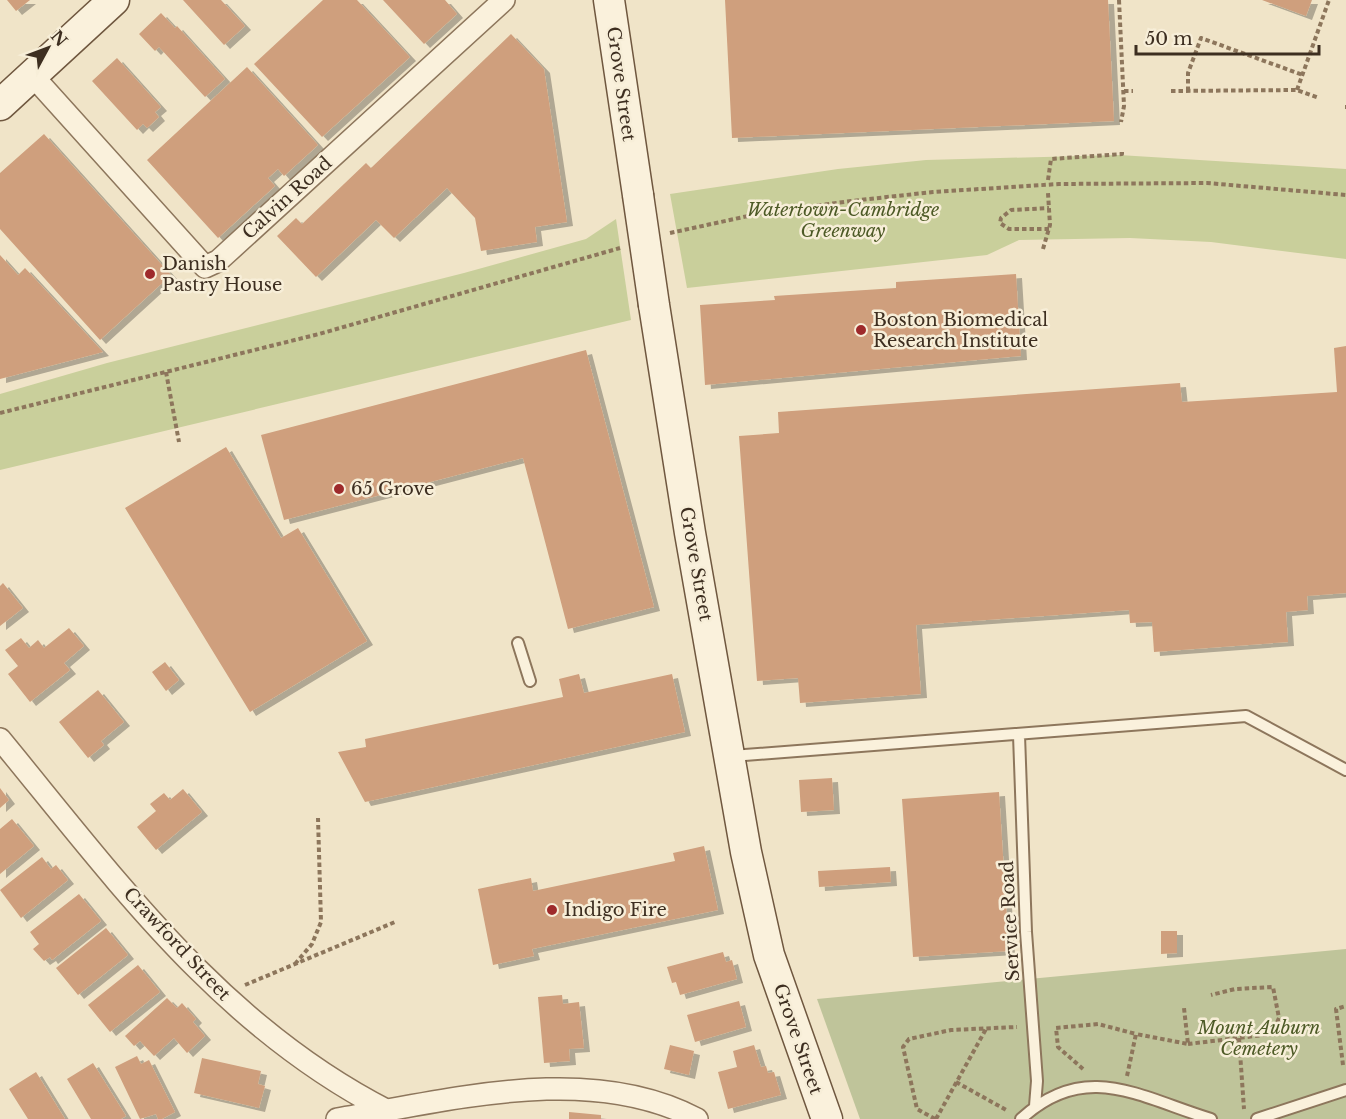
<svg xmlns="http://www.w3.org/2000/svg" width="1346" height="1119" viewBox="0 0 1346 1119" font-family="'Libre Baskerville',serif">
	<style>
		.green { fill: #c9cf9b }
		.cemetery { fill: #bfc49a }
		.building { fill: #cf9f7d; filter: url(#shadow) }
		.lines { fill: none; stroke-linecap: round; stroke-linejoin: round }
		.lane-casing { stroke: #8d765c; stroke-width: 14 }
		.street-casing { stroke: #8d765c; stroke-width: 24 }
		.secondary-casing { stroke: #6f573f; stroke-width: 33 }
		.path { stroke: #8d765c; stroke-width: 4; stroke-dasharray: 4.5 3; stroke-linecap: butt }
		.lane { stroke: #faf1dc; stroke-width: 10 }
		.street { stroke: #faf1dc; stroke-width: 21 }
		.secondary { stroke: #faf1dc; stroke-width: 30 }
		.secondary-bridge-casing { stroke: #6f573f; stroke-width: 33; stroke-linecap: butt }
		.secondary-bridge { stroke: #faf1dc; stroke-width: 30 }
		.poi-dot { fill: #9e2a2b; stroke: #f7eed8; stroke-width: 2 }
		.labels { text-anchor: middle; stroke-width: 5; stroke-linejoin: round; paint-order: stroke }
		.street-label { font-size: 18px; fill: #3d2e20; stroke: #f7eed8 }
		.park-label { font-size: 18px; font-style: italic; fill: #4d5a26; stroke: #f7eed8 }
		.poi-label { font-size: 18px; fill: #3d2e20; stroke: #f7eed8; text-anchor: start }
	</style>
	<defs>
		<filter id="shadow"><feDropShadow dx="6" dy="4" stdDeviation="0" flood-color="#0004"/></filter>
	</defs>
	<rect width="100%" height="100%" fill="#f0e4c8"/>
	<path class="green" d="M1119,155L1346,169V259L1211,242L1130,238L1019,240L987,255L687,288L670,194L838,169L926,160Z
		M616,219L631,320L0,470V394L107,363L464,273L586,239Z"/>
	<path class="cemetery" d="M1346,949V1119H860L817,999Z"/>
	<path class="building" d="M7,0H30L16,11Z
		M183,0H221L245,26L224,45Z
		M323,0H357L410,57L322,137L254,64Z
		M383,0H445L457,14L424,44Z
		M725,0H1108L1114,121L732,138Z
		M1262,0H1312L1306,16Z
		M161,13L175,28L177,26L225,79L205,97L159,47L155,51L139,34Z
		M511,34L544,69L567,222L535,227L537,242L481,251L475,218L447,188L394,238L376,220L316,277L277,236L296,218L302,224L366,163L371,168Z
		M117,58L161,107L155,112L159,117L147,128L143,124L137,130L92,81Z
		M247,67L318,145L284,176L278,169L268,178L275,186L218,238L147,160Z
		M44,134L171,275L100,340L0,229V173Z
		M0,255L18,275L25,268L103,352L0,379Z
		M1016,274L1021,356L705,385L700,305L775,300L774,296L896,288V282Z
		M1346,346V593L1307,596L1308,610L1286,612L1288,642L1154,652L1152,622L1130,623L1129,610L916,625L921,694L800,703L798,678L757,681L739,436L779,433L778,412L1180,383L1182,402L1337,392L1334,348Z
		M586,350L654,607L568,629L523,458L284,520L261,435Z
		M226,447L281,538L298,528L367,641L250,712L125,508Z
		M3,583L23,608L0,626V586Z
		M69,628L84,646L64,663L70,670L30,702L8,674L18,666L5,650L21,638L29,648L38,640L44,648Z
		M165,662L179,680L166,691L152,672Z
		M579,674L584,693L672,674L685,732L365,802L338,752L366,747L365,739L563,697L559,679Z
		M98,690L124,722L101,741L104,745L88,758L59,722Z
		M832,778L834,810L801,812L799,780Z
		M0,788L9,800L0,808Z
		M183,789L202,812L156,850L137,827L156,811L150,804L164,793L170,800Z
		M999,792L1009,951L913,957L902,799Z
		M12,819L34,846L0,874V829Z
		M704,846L718,910L532,949L534,956L493,965L478,889L531,878L533,891L675,861L673,853Z
		M42,857L51,869L56,865L68,880L21,918L0,890Z
		M890,867L891,882L819,887L818,871Z
		M79,894L101,921L52,960L50,957L44,961L33,949L39,944L30,932Z
		M106,928L128,955L78,995L56,968Z
		M1161,931H1177V953L1161,954Z
		M723,952L726,962L732,960L737,979L680,995L676,982L672,983L667,967Z
		M138,965L160,992L110,1032L88,1005Z
		M562,995L563,1004L579,1002L584,1048L569,1049L570,1061L544,1063L538,997Z
		M167,998L177,1008L182,1003L196,1019L193,1022L205,1036L187,1053L174,1038L154,1056L140,1041L134,1046L125,1036Z
		M739,1001L746,1027L695,1042L687,1015Z
		M670,1045L694,1051L689,1075L664,1069Z
		M754,1045L761,1067L766,1066L768,1073L774,1072L781,1095L728,1109L718,1072L737,1067L733,1051Z
		M137,1056L141,1064L149,1060L175,1112L162,1119H158L156,1114L140,1119L115,1067Z
		M202,1058L261,1071L258,1084L265,1086L259,1108L194,1093Z
		M93,1063L126,1116L121,1119H91L67,1079Z
		M36,1072L65,1119H28L9,1089Z
		M569,1112L601,1115V1119H569Z"/>
	<g class="lines">
		<defs>
			<path id="lane" d="M518,643L530,681
				M1019,735L1026,932L1037,1081L1035,1106
				M732,756L1246,716L1346,770
				M1021,1119C1086,1059 1141,1098 1211,1119
				M1257,1119L1346,1090"/>
			<path id="street" d="M32,75L205,267L218,261L504,0
				M0,739C117,881 221,1026 388,1111
				M337,1119C452,1100 590,1062 697,1119"/>
			<path id="secondary" d="M609,0L638,195
				M0,105L114,0
				M654,305L690,533L746,852L769,955L827,1119"/>
		</defs>
		<use href="#lane" class="lane-casing"/>
		<use href="#street" class="street-casing"/>
		<use href="#secondary" class="secondary-casing"/>
		<path class="path" d="M1119,0L1124,106L1121,122
			M1297,90L1329,0
			M1124,91H1133
			M1171,91L1297,90L1319,98
			M1188,91V73L1201,38L1303,75
			M1345,107H1346
			M1048,180L1051,159L1122,154V151
			M1049,229H1009L1000,223L1001,218L1011,210L1049,208
			M670,233L762,213L851,201L933,192L1059,184L1207,183L1346,195
			M1043,249L1050,225L1048,193
			M166,372L179,442
			M0,413L319,334L620,248
			M295,964L312,944L321,922L318,818
			M245,985L395,922
			M1239,1038L1244,1109
			M1188,1044L1272,1034L1279,1018L1273,987L1235,989L1211,995
			M1343,1065L1336,1009L1346,1006
			M1083,1069L1058,1047L1056,1028L1098,1024L1136,1034
			M1127,1076L1136,1034L1188,1044L1184,1008
			M956,1082L1008,1111
			M935,1119L917,1109L903,1047L909,1039L951,1030L1017,1027
			M936,1119L986,1029"/>
		<use href="#lane" class="lane"/>
		<use href="#street" class="street"/>
		<use href="#secondary" class="secondary"/>
		<defs>
			<path id="secondary-bridge" d="M638,195L654,305"/>
		</defs>
		<use href="#secondary-bridge" class="secondary-bridge-casing"/>
		<use href="#secondary-bridge" class="secondary-bridge"/>
	</g>
	<g class="poi-dot">
		<circle cx="150" cy="274" r="6"/>
		<circle cx="861" cy="330" r="6"/>
		<circle cx="339" cy="489" r="6"/>
		<circle cx="552" cy="910" r="6"/>
	</g>
	<g class="labels">
		<g class="street-label">
			<text transform="translate(621 84) rotate(82)" y="6">Grove Street</text>
			<text transform="translate(287 198) rotate(-42)" y="6">Calvin Road</text>
			<text transform="translate(696 564) rotate(80)" y="6">Grove Street</text>
			<text transform="translate(1010 921) rotate(-93)" y="6">Service Road</text>
			<text transform="translate(177 944) rotate(47)" y="6">Crawford Street</text>
			<text transform="translate(798 1039) rotate(71)" y="6">Grove Street</text>
		</g>
		<g class="park-label">
			<text x="843" y="216">Watertown-Cambridge<tspan x="843" dy="21">Greenway</tspan></text>
			<text x="1259" y="1034">Mount Auburn<tspan x="1259" dy="21">Cemetery</tspan></text>
		</g>
		<g class="poi-label">
			<text x="162" y="270">Danish<tspan x="162" dy="21">Pastry House</tspan></text>
			<text x="873" y="326">Boston Biomedical<tspan x="873" dy="21">Research Institute</tspan></text>
			<text x="351" y="495">65 Grove</text>
			<text x="564" y="916">Indigo Fire</text>
		</g>
	</g>
	<g transform="translate(48 48) rotate(49)" stroke="#f7eed8" stroke-width="4.5" paint-order="stroke">
	<path d="M0-4.5L10 22L0 15L-10 22Z" fill="#3d2e20"/>
	<text y="-9" font-size="16" font-weight="bold" text-anchor="middle" fill="#3d2e20">N</text>
	</g>
	<path d="M1136 45v9h183v-9" fill="none" stroke="#3d2e20" stroke-width="3"/>
	<text x="1145" y="45" font-size="18" fill="#3d2e20" stroke="#f7eed8" stroke-width="4.5" paint-order="stroke">50 m</text>
</svg>
